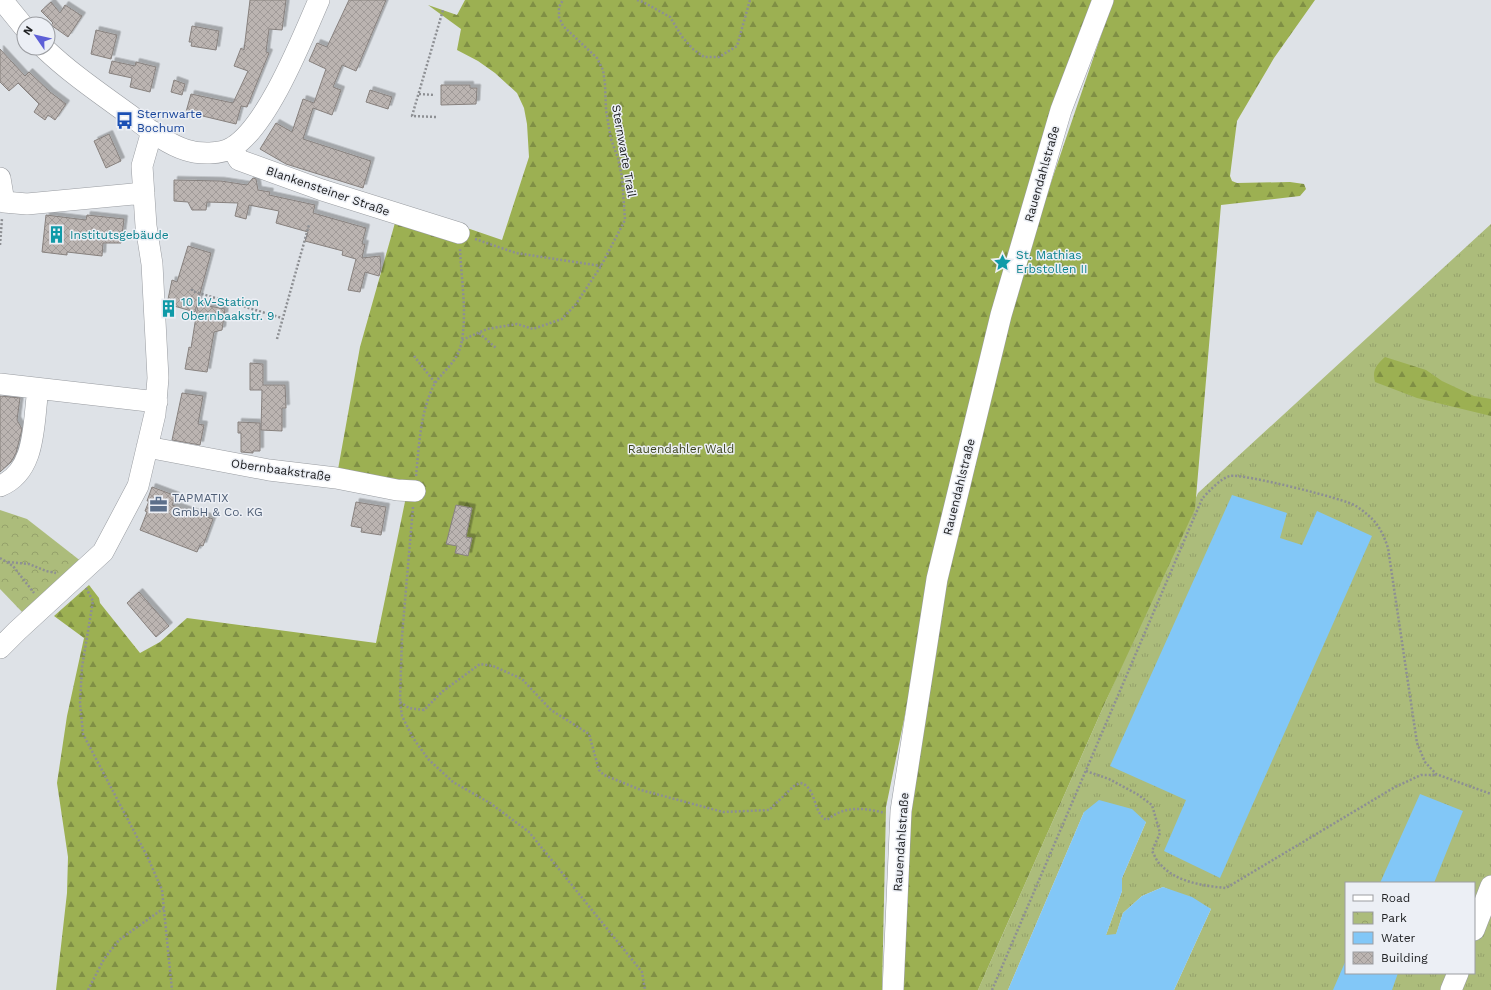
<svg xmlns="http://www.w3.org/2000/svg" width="1491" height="990" viewBox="0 0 1491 990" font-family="'Work Sans',sans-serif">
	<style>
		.grass { fill: url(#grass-tufts); fill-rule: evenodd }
		.forest { fill: url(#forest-firs) }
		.park { fill: url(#park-crowns) }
		.water { fill: #82c7f7 }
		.building { fill: url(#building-cross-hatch); stroke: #87817e; filter: url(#shadow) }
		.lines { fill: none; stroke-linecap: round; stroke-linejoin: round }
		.minor-casing { stroke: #999ca1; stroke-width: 22 }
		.path { stroke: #8d8f93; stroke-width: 2.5; stroke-dasharray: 2 2; stroke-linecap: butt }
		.minor { stroke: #fff; stroke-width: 21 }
		.labels { text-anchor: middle; stroke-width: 3; stroke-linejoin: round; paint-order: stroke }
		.transit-label { font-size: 12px; fill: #164399; stroke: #eceff5; text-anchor: start }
		.street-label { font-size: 12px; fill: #212224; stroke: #eceff5 }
		.culture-label { font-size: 12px; fill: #0d838f; stroke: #eceff5; text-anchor: start }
		.park-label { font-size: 12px; fill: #3d461e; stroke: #eceff5 }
		.service-label { font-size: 12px; fill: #4e5e75; stroke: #eceff5; text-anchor: start }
	</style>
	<defs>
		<pattern id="grass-tufts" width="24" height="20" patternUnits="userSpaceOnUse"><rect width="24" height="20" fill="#acbc7b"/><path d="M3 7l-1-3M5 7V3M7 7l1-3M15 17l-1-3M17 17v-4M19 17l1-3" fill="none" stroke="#94a16a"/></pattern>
		<pattern id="forest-firs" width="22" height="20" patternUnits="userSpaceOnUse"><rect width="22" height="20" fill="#9cb052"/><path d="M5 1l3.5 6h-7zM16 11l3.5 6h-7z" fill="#7f8f44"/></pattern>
		<pattern id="park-crowns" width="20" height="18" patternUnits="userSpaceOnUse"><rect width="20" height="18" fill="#acbc7b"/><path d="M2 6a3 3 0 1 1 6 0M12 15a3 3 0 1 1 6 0" fill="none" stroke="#94a16a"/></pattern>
		<pattern id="building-cross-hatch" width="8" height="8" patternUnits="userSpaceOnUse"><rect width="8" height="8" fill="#bbb4b1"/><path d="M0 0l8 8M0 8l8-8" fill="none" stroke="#a09a98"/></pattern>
		<filter id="shadow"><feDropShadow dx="3.5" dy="-3.5" stdDeviation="0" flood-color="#0004"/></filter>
	</defs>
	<rect width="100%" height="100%" fill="#dee2e7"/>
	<path class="grass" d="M1491,224V990H1174L1211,909L1163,887L1142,896L1123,913L1116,935H1106L1122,891V878L1146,822L1084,812L1008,990H978L1198,493ZM1346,883H1474V973H1346Z"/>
	<path class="forest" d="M465,0H1100L933,579L886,807L882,990H56L67,893L68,857L57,783L67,716L84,638L54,616L89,585L99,598L100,603L140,653L160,642L187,618L376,643L408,487L337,475L360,347L400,205L502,240L529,157L527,124L524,108L517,93L495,73L478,61L457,50L461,29L428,5L457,15Z
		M1113,0H1315L1274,58L1237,121L1230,176L1232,181L1237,183L1290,182L1304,184L1306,189L1300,196L1221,205L1195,509L1105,703L978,990H898L905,810L943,575L1006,315Z
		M1385,357L1426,370L1442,381L1474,396L1491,399V416L1417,398L1375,382C1372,371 1376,365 1385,357Z"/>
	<path class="park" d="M0,510L27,519L82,562L24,614L0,589Z"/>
	<path class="water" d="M1232,495L1287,513L1280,538L1302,545L1317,511L1372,536L1220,878L1164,851L1186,800L1110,766Z
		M1420,794L1463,811L1434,883H1380Z
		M1099,800L1132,809L1146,822L1122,878V891L1106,935L1116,934L1123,913L1142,896L1163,887L1192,897L1211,909L1174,990H1008L1084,812Z
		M1346,960V973H1398L1392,990H1333Z"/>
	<path class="building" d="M250,0H286L282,30L269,29L266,52L269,53L247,107L241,106L236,124L186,112L191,94L233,103L248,71L234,66L241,48L244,50Z
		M349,0H386L356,71L342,65L333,87L341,90L332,115L313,108L303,139L371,161L363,188L286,164L260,149L276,123L292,132L303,99L314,103L326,69L309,61L317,43L327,47Z
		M51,2L60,13L65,5L82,16L68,37L51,25L53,23L41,11Z
		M192,26L219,31L216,50L191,46L192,42H189Z
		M96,30L117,35L111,59L91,54Z
		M0,49L25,76L29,72L50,92L66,104L55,120L48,115L45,120L34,112L39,104L18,83L9,91L0,82Z
		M112,61L135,66L136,62L156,67L150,92L130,87L132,78L109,73Z
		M174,80L185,84L182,95L171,92Z
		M441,85H470V88H477L476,104L441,105Z
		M370,90L392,97L388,109L366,102Z
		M109,134L121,161L106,168L94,141Z
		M253,178L256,179L258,190L270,192L269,195L315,205L313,213L366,228L362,244H365L362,258L380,256L381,268L379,276L365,272L360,292L348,290L356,259L342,255L343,251L305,241L308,232L276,223L279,211L249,205L246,219L235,216L238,203L207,202L206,210H192L188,202L174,201V180L221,181L247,185Z
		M46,215L86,220L87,215L124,219L121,243H103L102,256L67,252V255L42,252Z
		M188,246L211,253L195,312L167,304L172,280L177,282Z
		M198,304L225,309L222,330L214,332L207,372L185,369L189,347L191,348Z
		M250,363L263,364V385H285L286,408H282V431L261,430L262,390H250Z
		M182,393L203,396L198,424L204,425L200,445L172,440Z
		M0,396L20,398L17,420L22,429L16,453L11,462L0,472Z
		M238,422L260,423V451H253V453L241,452V433H238Z
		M152,487L176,496L172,505L213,519L203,546L200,545L197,552L140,530L147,512L145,511L149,501H147Z
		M356,502L386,507L381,535L361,532L362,528L351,526Z
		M456,505L472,508L466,537L472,538L468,556L455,553L457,546L446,544Z
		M139,592L169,626L156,637L127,603Z"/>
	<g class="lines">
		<defs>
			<path id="minor" d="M2,0L24,27
				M44,48C69,72 98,92 127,113C145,126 164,143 186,150C198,154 221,155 233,147C268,125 302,39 319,0
				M232,148L239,160L322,190L459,233
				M0,178L4,202L27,204L144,193
				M0,384L157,402
				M147,447L269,470L336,478L397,490L415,491
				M0,486C37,471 33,422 38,389
				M0,648L17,631L103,552L138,486L155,414L158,378L152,264L146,226L142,166L152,131
				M1474,930L1491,886
				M893,990L901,811L937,579L1001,315L1061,110L1103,0
				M1451,990L1458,973"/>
		</defs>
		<use href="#minor" class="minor-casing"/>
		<path class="path" d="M637,0L643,2L670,17L683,38L693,49L704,57H719L737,46L750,0
			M419,94L435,95
			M436,117L412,116L443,10
			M475,239L516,253L601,266
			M0,245L2,218
			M192,289V291L282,318
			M479,333L496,348
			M277,339L309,225
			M462,340L487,329L517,324L533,329L562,319L576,304L601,266L625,220L622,177L618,158L611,139L606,110L605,84L603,70L597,58L563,26L559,17V7L563,0
			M414,356L436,384
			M416,476C419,447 420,416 432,389C440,371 458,365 462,340C467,311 461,277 460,248
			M413,507L402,636L400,702L402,716L413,738L429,760L453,782L490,803L529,832L642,972L645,990
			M0,558L13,566L34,593
			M8,562L29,564L46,571L56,573
			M86,588L93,601L82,667L80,703L83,734L148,858L162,890L172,990
			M400,702L409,708L424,710L443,691L480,664L493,666L522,679L551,710L589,734L599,770L604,775L641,790L723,812L769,810L794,786L800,783C817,786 812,813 827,820C845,805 865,808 885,813
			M1086,771L1109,779L1137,794L1152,805L1160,833L1152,851C1155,856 1157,862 1161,865C1176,882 1204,886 1226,888L1395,787L1421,775H1437
			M88,990L104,959L119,940L164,908
			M992,990L1202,499C1208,492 1221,478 1230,476C1241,473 1346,499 1356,506C1375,519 1381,527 1388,548L1417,743L1425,762L1436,774L1491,794"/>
		<use href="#minor" class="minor"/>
	</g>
	<defs>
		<symbol id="bus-bare" viewBox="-9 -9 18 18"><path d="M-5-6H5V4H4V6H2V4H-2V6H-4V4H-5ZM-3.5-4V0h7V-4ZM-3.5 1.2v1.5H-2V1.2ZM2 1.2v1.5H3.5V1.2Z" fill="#1a4fb4" stroke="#eceff5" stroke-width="2.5" paint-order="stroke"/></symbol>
		<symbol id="building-bare" viewBox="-9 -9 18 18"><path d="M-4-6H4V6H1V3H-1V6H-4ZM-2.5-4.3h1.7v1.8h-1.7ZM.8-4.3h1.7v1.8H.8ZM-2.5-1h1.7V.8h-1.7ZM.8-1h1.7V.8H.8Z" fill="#0f9aa8" stroke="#eceff5" stroke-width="2.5" paint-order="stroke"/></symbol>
		<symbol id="sight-bare" viewBox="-9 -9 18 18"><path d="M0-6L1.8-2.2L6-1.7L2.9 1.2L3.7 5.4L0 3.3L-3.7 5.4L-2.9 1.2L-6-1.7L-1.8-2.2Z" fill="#0f9aa8" stroke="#eceff5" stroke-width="2.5" paint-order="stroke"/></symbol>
		<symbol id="office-bare" viewBox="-9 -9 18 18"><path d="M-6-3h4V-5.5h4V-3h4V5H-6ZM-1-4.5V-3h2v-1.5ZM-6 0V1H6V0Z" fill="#5c6f8a" stroke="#eceff5" stroke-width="2.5" paint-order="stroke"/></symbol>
	</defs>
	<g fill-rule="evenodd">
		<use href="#bus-bare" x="112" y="108" width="25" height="25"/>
		<use href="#building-bare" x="44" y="222" width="25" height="25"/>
		<use href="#sight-bare" x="990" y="250" width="25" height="25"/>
		<use href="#building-bare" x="156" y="296" width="25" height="25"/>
		<use href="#office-bare" x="146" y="492" width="25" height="25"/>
	</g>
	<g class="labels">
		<g class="transit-label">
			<text x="137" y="118">Sternwarte<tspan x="137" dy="14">Bochum</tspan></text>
		</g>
		<g class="street-label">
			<text transform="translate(624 151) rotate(80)" y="4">Sternwarte Trail</text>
			<text transform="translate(1042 174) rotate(-74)" y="4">Rauendahlstraße</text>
			<text transform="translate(328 191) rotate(19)" y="4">Blankensteiner Straße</text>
			<text transform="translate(281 470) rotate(8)" y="4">Obernbaakstraße</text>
			<text transform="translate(959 487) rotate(-76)" y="4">Rauendahlstraße</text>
			<text transform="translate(901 842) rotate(-86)" y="4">Rauendahlstraße</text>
		</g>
		<g class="culture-label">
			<text x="70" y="239">Institutsgebäude</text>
			<text x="1016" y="259">St. Mathias<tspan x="1016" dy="14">Erbstollen II</tspan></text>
			<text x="181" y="306">10 kV-Station<tspan x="181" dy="14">Obernbaakstr. 9</tspan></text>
		</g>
		<g class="park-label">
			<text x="681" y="453">Rauendahler Wald</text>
		</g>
		<g class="service-label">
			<text x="172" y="502">TAPMATIX<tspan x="172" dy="14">GmbH &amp; Co. KG</tspan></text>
		</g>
	</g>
	<rect x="1345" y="882" width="130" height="92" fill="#eceff5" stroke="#9b9da1"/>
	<rect x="1353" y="895" width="20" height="6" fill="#ffffff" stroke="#9b9da1"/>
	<text x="1381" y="902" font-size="12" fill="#212224">Road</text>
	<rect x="1353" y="912" width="20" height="12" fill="url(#park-crowns)" stroke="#9b9da1"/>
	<text x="1381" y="922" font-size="12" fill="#212224">Park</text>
	<rect x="1353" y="932" width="20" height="12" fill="#82c7f7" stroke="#9b9da1"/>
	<text x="1381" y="942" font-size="12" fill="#212224">Water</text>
	<rect x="1353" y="952" width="20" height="12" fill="url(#building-cross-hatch)" stroke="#9b9da1"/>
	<text x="1381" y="962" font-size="12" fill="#212224">Building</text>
	<g transform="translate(36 36) rotate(304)"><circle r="19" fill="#eceff5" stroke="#9b9da1"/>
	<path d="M0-3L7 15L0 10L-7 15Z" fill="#5d5fd7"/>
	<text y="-6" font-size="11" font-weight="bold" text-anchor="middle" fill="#212224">N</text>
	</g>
</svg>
